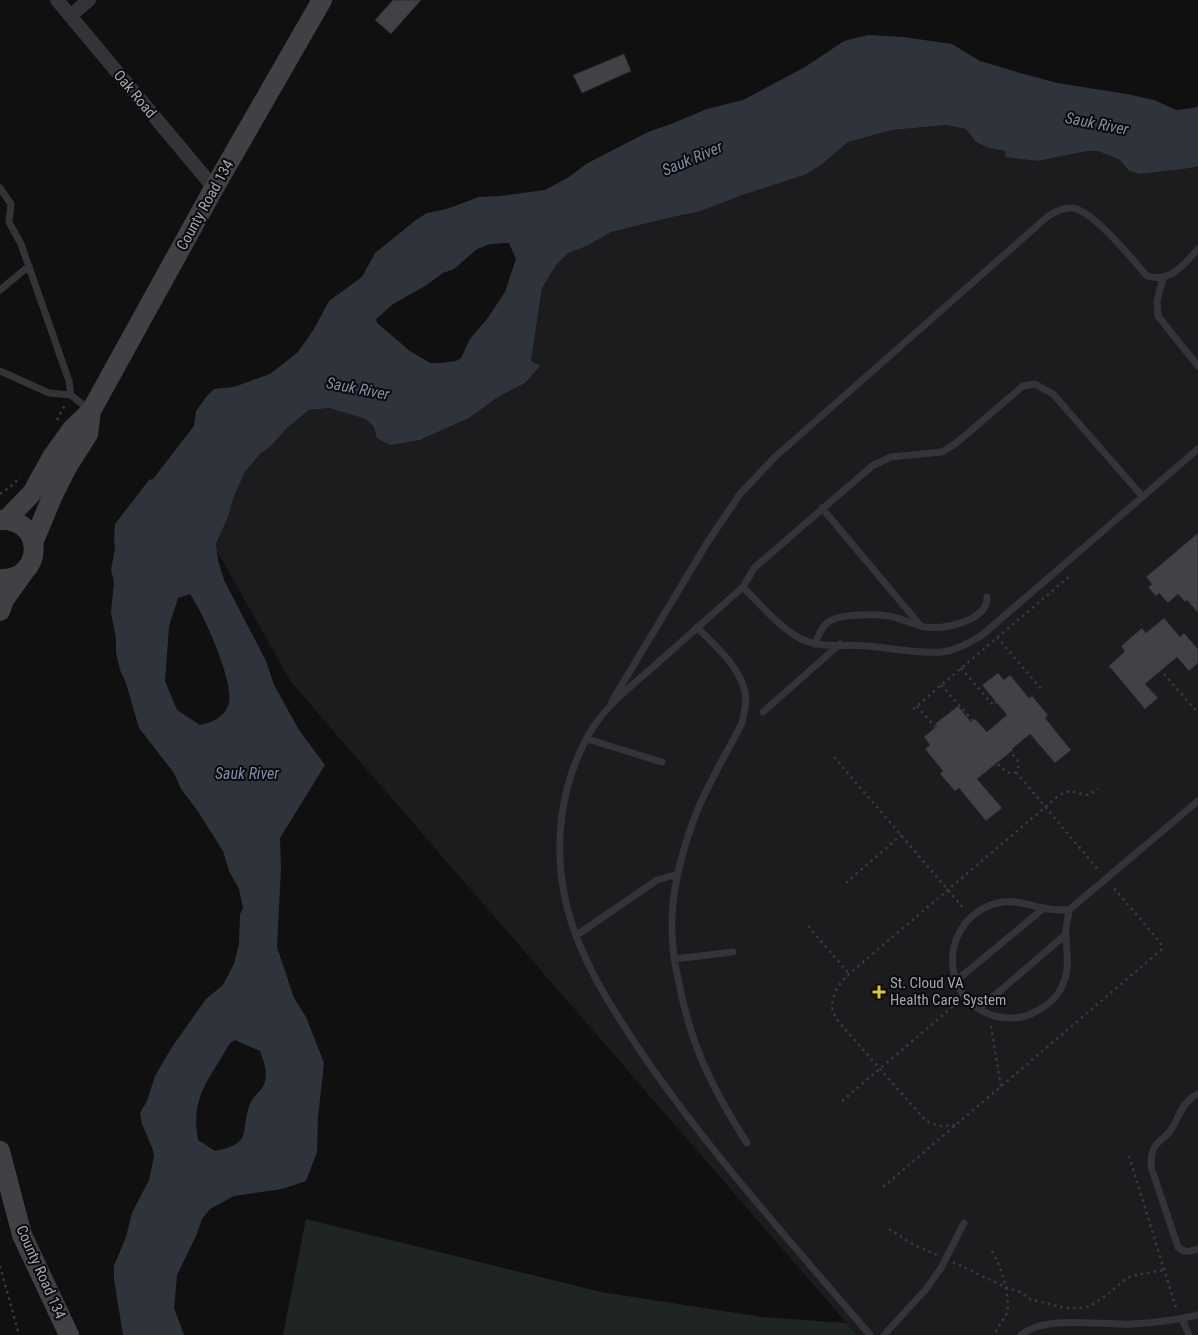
<svg xmlns="http://www.w3.org/2000/svg" width="1198" height="1335" viewBox="0 0 1198 1335" font-family="'Roboto Condensed',sans-serif">
	<style>
		.built { fill: #1c1c1e }
		.green { fill: #1f2521 }
		.water { fill: #2f343c; fill-rule: evenodd }
		.building { fill: #424246; stroke: #2b2a2d }
		.lines { fill: none; stroke-linecap: round; stroke-linejoin: round }
		.path { stroke: #393a3e; stroke-width: 2.5; stroke-dasharray: 2.5 4; stroke-linecap: butt }
		.lane { stroke: #333338; stroke-width: 7 }
		.street { stroke: #333338; stroke-width: 14 }
		.secondary { stroke: #404045; stroke-width: 20 }
		.poi-dot { fill: #dcc43d; stroke: #0b0b0c; stroke-width: 2 }
		.labels { text-anchor: middle; stroke-width: 4; stroke-linejoin: round; paint-order: stroke }
		.street-label { font-size: 15px; fill: #a3a4b0; stroke: #0b0b0c }
		.poi-label { font-size: 15px; fill: #a3a4b0; stroke: #0b0b0c; text-anchor: start }
		.water-label { font-size: 16px; font-style: italic; fill: #7d8ca8; stroke: #0b0b0c }
	</style>
	<rect width="100%" height="100%" fill="#101011"/>
	<path class="built" d="M946,125L966,129L976,142L989,148L1006,151L1005,157L1038,161L1087,151H1098L1120,160L1129,171L1140,174L1191,168L1198,166V1335H857L291,682L217,551L216,544L228,517L234,496L245,472L261,453L269,448L288,427L309,410L329,408L340,411L366,419L374,427L420,440L469,418L498,397L525,383L535,363L531,361L542,288L556,265L568,253L587,246L611,232L672,217L698,212L719,203L780,182L835,153L848,142L892,130Z"/>
	<path class="green" d="M306,1219L601,1292L762,1317L846,1323L857,1335H283Z"/>
	<path class="water" d="M868,35L903,37L952,44L980,61L1024,74L1057,83L1127,94L1154,100L1176,110L1194,108L1198,106V166L1191,168L1140,174L1129,171L1120,160L1098,151H1087L1038,161L1005,157L1006,151L989,148L976,142L966,129L946,125L892,130L848,142L821,165L804,175L739,196L698,212L672,217L611,232L587,246L568,253L556,265L542,288L531,361L540,366L525,383L498,397L469,418L420,440L390,445L377,438L374,427L366,419L329,408L309,410L288,427L269,448L261,453L245,472L234,496L228,517L216,544L218,560L224,580L266,661L274,685L299,730L325,765L280,838L281,868L277,947L294,998L306,1017L324,1063L318,1117L317,1152L306,1181L282,1189L234,1196L210,1209L202,1219L196,1236L177,1275L174,1308L184,1335H123L114,1279V1266L126,1237L132,1213L149,1180L154,1157L153,1150L142,1124L140,1113L147,1101L155,1076L172,1047L206,999L223,985L234,964L239,944L240,914L243,908L239,889L229,871L223,851L197,810L181,789L174,773L139,728L126,683L120,670L116,653V638L111,612L114,582L111,569L115,549L114,538L115,524L149,480L153,479L194,426L196,411L207,396L214,389L234,387L270,374L288,360L298,352L314,329L329,301L362,277L375,253L416,220L427,213L447,209L479,197L501,196L545,190L569,177L586,164L648,132L671,124L707,109L743,100L805,67L844,41ZM504,243H509L516,259L505,292L487,319L470,339L461,358L456,361L441,363H430L410,351L377,323L376,319L393,304L425,286L443,273L454,269L477,249L490,244ZM190,594C203,612 237,687 228,706C224,717 211,723 200,725L177,710L165,681L169,626L178,598ZM235,1040L260,1051C264,1062 270,1077 262,1088C258,1093 252,1098 250,1104C239,1132 255,1143 215,1151L198,1140C190,1096 210,1079 230,1043Z"/>
	<path class="building" d="M393,0H421L391,34L375,20Z
		M624,54L631,71L582,93L573,75Z
		M1198,533V613L1187,600L1185,602L1178,594L1168,603L1159,593L1156,596L1148,587L1152,584L1146,577Z
		M1164,618L1180,637L1184,633L1198,649V663L1189,671L1177,657L1145,684L1158,698L1145,709L1109,666L1125,651L1121,646L1142,628L1146,633Z
		M998,673L1004,680L1010,675L1029,698L1032,696L1048,715L1045,718L1071,750L1055,763L1030,734L1012,749L1013,750L977,779L1002,808L986,821L959,788L955,791L940,774L943,771L925,749L930,745L924,737L937,726L935,724L958,706L971,722L975,719L987,732L1007,715L982,685Z"/>
	<g class="lines">
		<path class="path" d="M57,420L65,405
			M0,494L14,484L20,477
			M997,637L1043,691
			M961,668L993,705L1000,700
			M1164,674L1198,713
			M941,685L973,721
			M917,706L935,727
			M913,709L1071,575
			M834,757L965,910
			M998,764C1005,773 1020,781 1018,761L1011,752
			M1016,772L1100,872
			M846,883L901,835
			M808,926L849,974
			M991,1026L1001,1087
			M842,1101L957,1003
			M955,1125L939,1126L926,1121L843,1027C840,1023 836,1019 834,1014C828,999 839,983 849,974L1057,797C1071,787 1073,793 1088,795L1098,789
			M1129,1156L1177,1311
			M883,1187L1161,950L1162,946L1160,942L1112,886
			M889,1229L914,1245L937,1255
			M992,1251C1002,1268 1007,1287 1008,1307L1007,1313L994,1335
			M953,1262L1005,1287L1020,1292L1030,1299L1065,1308H1082L1090,1306L1107,1295L1123,1281L1131,1276L1164,1270
			M0,1266L19,1335"/>
		<path class="lane" d="M0,188L11,204L9,222L21,244L69,381L71,395
			M1163,278L1157,301L1158,316L1198,366
			M0,290L29,266
			M0,371L49,393L71,395L89,410
			M822,508L920,625
			M743,587C760,604 784,633 806,641C823,648 849,644 867,646C891,648 917,654 942,652C957,650 968,643 981,636L1198,449
			M697,627C714,645 737,664 744,688C748,700 744,712 742,723C726,755 706,786 694,819C681,854 671,893 672,930C672,948 675,966 679,983C691,1046 713,1090 747,1143
			M815,644C819,635 822,624 832,620C844,614 875,614 889,616C901,618 913,625 925,627C944,630 988,621 987,597
			M612,701L707,543L740,494L775,457L1047,217C1054,212 1062,207 1072,208C1093,210 1132,259 1147,276C1170,283 1184,265 1198,249
			M763,712L840,644
			M587,739L662,762
			M1069,910C1061,910 1051,910 1043,908C1029,905 1016,900 1002,902C938,914 935,1003 999,1017C1010,1019 1023,1018 1033,1013C1043,1008 1053,1002 1059,992C1071,970 1067,960 1066,937C1065,928 1068,919 1069,910L1198,801
			M577,935L657,880L678,874
			M674,959L733,952
			M956,981L1044,908
			M979,1009L1065,935
			M1198,1094C1181,1102 1180,1117 1170,1131C1166,1137 1158,1141 1154,1148C1151,1153 1151,1160 1151,1167L1178,1247C1184,1253 1190,1252 1198,1249
			M1182,1319L1189,1335
			M870,1335C792,1243 711,1154 643,1055C612,1009 579,958 566,903C553,845 560,786 589,734C604,707 630,687 653,667C683,640 713,614 743,587L754,568L872,466L891,457L942,452L955,444L1023,386L1035,384L1053,394L1143,497
			M884,1335L926,1289L941,1268L964,1223
			M1021,1335C1047,1314 1101,1326 1133,1324C1155,1323 1177,1320 1198,1315"/>
		<path class="street" d="M57,0L214,188
			M70,16L89,0"/>
		<path class="secondary" d="M7,519L32,493L52,457L72,429L91,411L214,188L322,0
			M0,520C46,518 44,581 0,579
			M33,543L53,495L66,469L88,434L91,411
			M0,611L4,600L24,572
			M0,1151L22,1235L69,1335"/>
	</g>
	<path class="poi-dot" d="M876.5 984.5h5v5h5v5h-5v5h-5v-5h-5v-5h5z"/>
	<g class="labels">
		<g class="street-label">
			<text transform="translate(135 94) rotate(50)" y="5">Oak Road</text>
			<text transform="translate(205 205) rotate(-61)" y="5">County Road 134</text>
			<text transform="translate(41 1272) rotate(66)" y="5">County Road 134</text>
		</g>
		<g class="poi-label">
			<text x="890" y="988">St. Cloud VA<tspan x="890" dy="17">Health Care System</tspan></text>
		</g>
		<g class="water-label">
			<text transform="translate(1097 123) rotate(11)" y="6">Sauk River</text>
			<text transform="translate(692 158) rotate(-23)" y="6">Sauk River</text>
			<text transform="translate(358 388) rotate(11)" y="6">Sauk River</text>
			<text x="247" y="779">Sauk River</text>
		</g>
	</g>
</svg>
